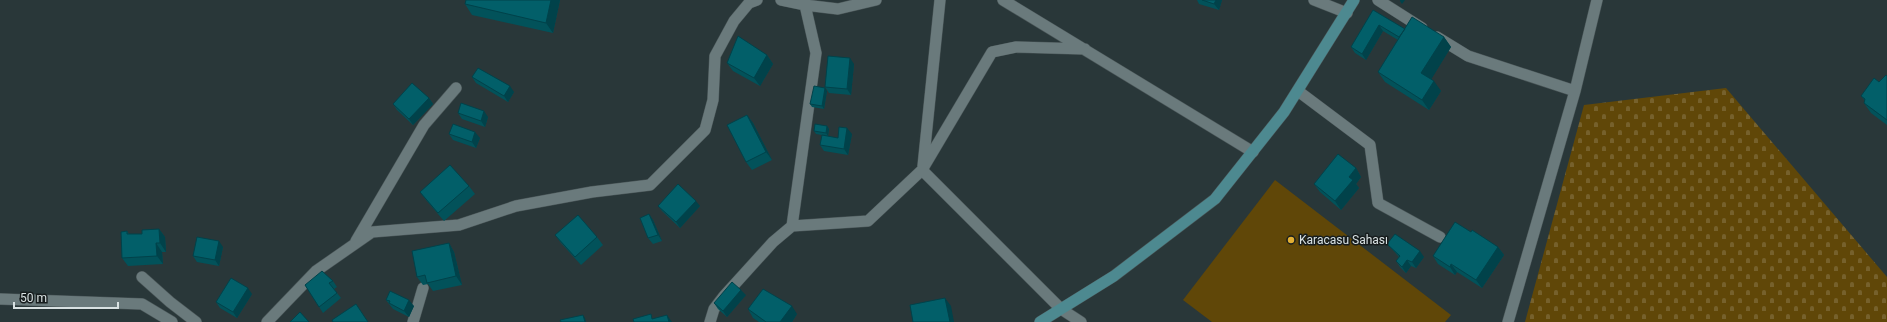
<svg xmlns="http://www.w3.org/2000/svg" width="1887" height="322" viewBox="0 0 1887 322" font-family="Roboto,sans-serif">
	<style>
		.cemetery { fill: url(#cemetery-stones) }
		.pitch { fill: #604708 }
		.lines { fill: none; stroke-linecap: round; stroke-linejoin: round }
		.minor-casing { stroke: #495557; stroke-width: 12 }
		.secondary-casing { stroke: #495557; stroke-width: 12 }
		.minor { stroke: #6a7a7c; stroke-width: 11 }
		.secondary { stroke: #4d8990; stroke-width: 11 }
		.wall { fill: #02525a }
		.shaded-wall { fill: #01424a }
		.building { fill: #025f69; stroke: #01424a }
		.poi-dot { fill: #e2af34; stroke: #171d1e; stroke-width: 1.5 }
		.labels { text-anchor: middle; stroke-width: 3; stroke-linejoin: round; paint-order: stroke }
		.poi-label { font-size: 12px; fill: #d8e1e2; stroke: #171d1e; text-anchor: start }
	</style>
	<defs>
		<pattern id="cemetery-stones" width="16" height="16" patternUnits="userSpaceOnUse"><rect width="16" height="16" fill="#604708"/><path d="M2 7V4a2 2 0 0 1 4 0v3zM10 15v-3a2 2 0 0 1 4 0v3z" fill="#76612c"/></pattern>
	</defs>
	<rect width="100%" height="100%" fill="#293739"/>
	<path class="cemetery" d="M1726,88L1887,277V322H1525L1584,105Z"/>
	<path class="pitch" d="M1275,180L1451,315L1445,322H1212L1183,300Z"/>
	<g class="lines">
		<defs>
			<path id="minor" d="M781,0L805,5L838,9L876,0
				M1003,0L1253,152
				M1314,0L1347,13
				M1378,0L1422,28
				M1437,37L1468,56L1575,91
				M1298,91L1370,145L1378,203L1440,237
				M923,166L940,0
				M922,170L1061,309L1081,322
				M792,226L868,221L922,170L992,52L1016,47L1085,49
				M356,241L424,125L456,88
				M142,277L170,302L196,322
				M0,299L142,304L172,322
				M267,322L316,271L372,232L459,225L516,206L592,192L650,185L705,130L713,100L715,56L734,21L749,3L757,0
				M413,322L423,288
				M710,322L714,309L724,296L773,242L792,226L816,53L805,5
				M1508,322L1575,91L1597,0"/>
			<path id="secondary" d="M1040,322L1114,276L1215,199L1284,112L1354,0"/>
		</defs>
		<use href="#minor" class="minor-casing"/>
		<use href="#secondary" class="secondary-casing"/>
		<use href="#minor" class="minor"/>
		<use href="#secondary" class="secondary"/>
	</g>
	<path class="wall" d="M560,0L553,33L472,15L465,4Z
		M1197,0H1222L1219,10L1199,4Z
		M1373,10L1405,29L1444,37L1451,47L1431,79L1441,91L1429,110L1385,82L1378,72L1398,40L1383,31L1366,60L1355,53L1351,47Z
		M767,55L773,64L760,86L733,71L727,63Z
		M854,64L851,95L829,93L825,87Z
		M1887,76V125L1871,113L1864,103L1865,101L1861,96L1879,82Z
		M472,77L514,92L508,102L476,83Z
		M827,91L824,109L812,107L810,104Z
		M429,98L433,104L413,125L397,110L393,104Z
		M458,113L488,117L485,127L462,119Z
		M747,115L753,123L772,160L752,170L746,162Z
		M827,126L829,129L828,136L816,134L814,131Z
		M449,134L480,138L476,148L453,140Z
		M852,134L848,155L824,151L820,145L838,138Z
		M1356,168L1361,177L1356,184L1359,188L1341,210L1320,192L1314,184Z
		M469,186L475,194L444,221L426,200L420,192Z
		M658,206H700L680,228L662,211Z
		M649,214L653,220L662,241L653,244L648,238Z
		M159,229L165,237L166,252H162L163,264L128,266L122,258L127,231L129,234H142Z
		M1471,232L1498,247L1504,255L1482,288L1457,272L1455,275L1438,264L1433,256Z
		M555,235L597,237L603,245L581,265L561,243Z
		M449,243L454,252L462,285L433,291L428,284L423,285L417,277Z
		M1387,244L1424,257L1416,268L1411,266L1406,273L1400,267L1396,261L1399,257L1392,249Z
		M223,247L219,266L197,262L193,256Z
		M333,281L337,287L334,289L341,298L323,313L305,285Z
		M252,294L237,318L220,308L216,302Z
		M746,295L727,317L718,309L714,303Z
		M386,300L414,306L409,317L393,309Z
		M748,309L797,314L792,322H759L753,318Z"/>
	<path class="shaded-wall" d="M551,0H560L553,33L546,23Z
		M1216,0H1222L1219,10L1214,4Z
		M1400,0H1405L1402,4L1400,1Z
		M1379,25L1383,31L1366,60L1362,54Z
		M1444,37L1451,47L1429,83L1421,73Z
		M767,55L773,64L760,86L754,78Z
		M850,58L854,64L851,95L847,89Z
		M1434,81L1441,91L1429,110L1422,100Z
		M510,86L514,92L508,102L504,96Z
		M825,88L827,91L824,109L822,106Z
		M429,98L433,104L413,125L409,119Z
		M484,111L488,117L485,127L481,121Z
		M747,115L753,123L772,160L766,152Z
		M827,126L829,129L828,136L826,133Z
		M847,128L852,134L848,155L844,149Z
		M475,132L480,138L476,148L472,142Z
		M1356,168L1361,177L1356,184L1359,188L1341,210L1335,201L1349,177Z
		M696,201L700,206L680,228L676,222Z
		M649,214L653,220L662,241L658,235Z
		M159,229L165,237L166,252L160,243Z
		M219,241L223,247L219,266L215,260Z
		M156,243L162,252L163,264L157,256Z
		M449,243L454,252L462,285L456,276Z
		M1498,247L1504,255L1482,288L1476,280Z
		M1420,251L1424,257L1416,268L1412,262Z
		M1407,260L1411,266L1406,273L1402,267Z
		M1451,264L1457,272L1455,275L1450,267Z
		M248,288L252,294L237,318L233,312Z
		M741,290L746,295L727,317L723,311Z
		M945,298L951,306L954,322H950Z
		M409,300L414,306L409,317L404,311Z
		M792,306L797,314L792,322H780Z
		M583,315L585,318L586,322H585Z
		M667,315L672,322H669Z"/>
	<path class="building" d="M466,0H551L546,23L465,4Z
		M1202,0H1216L1214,4Z
		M1373,10L1405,29L1399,37L1379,25L1362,54L1351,47Z
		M1412,17L1444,37L1421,73L1434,81L1422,100L1378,72Z
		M738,36L767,55L754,78L727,63Z
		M828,56L850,58L847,89L825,87Z
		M478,68L510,86L504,96L472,77Z
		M1886,75L1887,76V120L1864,103L1865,99L1861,96L1874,78L1879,82Z
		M412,83L429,98L409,119L393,104Z
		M814,86L825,88L822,106L810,104Z
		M461,103L484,111L481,121L458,113Z
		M747,115L766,152L746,162L727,125Z
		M453,124L475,132L472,142L449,134Z
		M815,124L827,126L826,133L814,131Z
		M839,127L847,128L844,149L820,145L822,135L838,138Z
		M1338,154L1356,168L1349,177L1353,180L1335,201L1314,184Z
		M450,165L469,186L438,213L420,192Z
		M678,184L696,201L676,222L658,206Z
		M649,214L658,235L648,238L640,218Z
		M578,215L597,237L575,257L555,235Z
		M1455,222L1471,232L1472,230L1498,247L1476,280L1451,264L1450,267L1433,256Z
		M159,229L160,243H156L157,256L122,258L121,232L127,231V234H142V230Z
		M1395,234L1420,251L1412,262L1407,260L1402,267L1396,261L1400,256L1387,244Z
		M197,237L219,241L215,260L193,256Z
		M449,243L456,276L427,283L425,275L417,277L412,251Z
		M322,271L333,281L329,283L337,293L319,307L305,285Z
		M231,278L248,288L233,312L216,302Z
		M732,282L741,290L723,311L714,303Z
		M763,289L792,306L780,322H766L748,309Z
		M390,291L409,300L404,311L389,303L390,301L386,300Z
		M945,298L950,322H913L910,305Z
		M356,304L368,322H333L332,320Z
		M300,312L309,322H290Z
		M651,314L652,319L667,315L669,322H634L633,319Z
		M583,315L585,322H561L560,320Z"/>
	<circle class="poi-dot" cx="1291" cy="240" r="4"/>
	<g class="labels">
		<g class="poi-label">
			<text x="1299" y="244">Karacasu Sahası</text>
		</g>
	</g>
	<path d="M14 302v6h104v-6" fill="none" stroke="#d8e1e2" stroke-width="2"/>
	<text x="20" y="302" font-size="12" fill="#d8e1e2" stroke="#171d1e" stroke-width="3" paint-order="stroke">50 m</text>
</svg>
